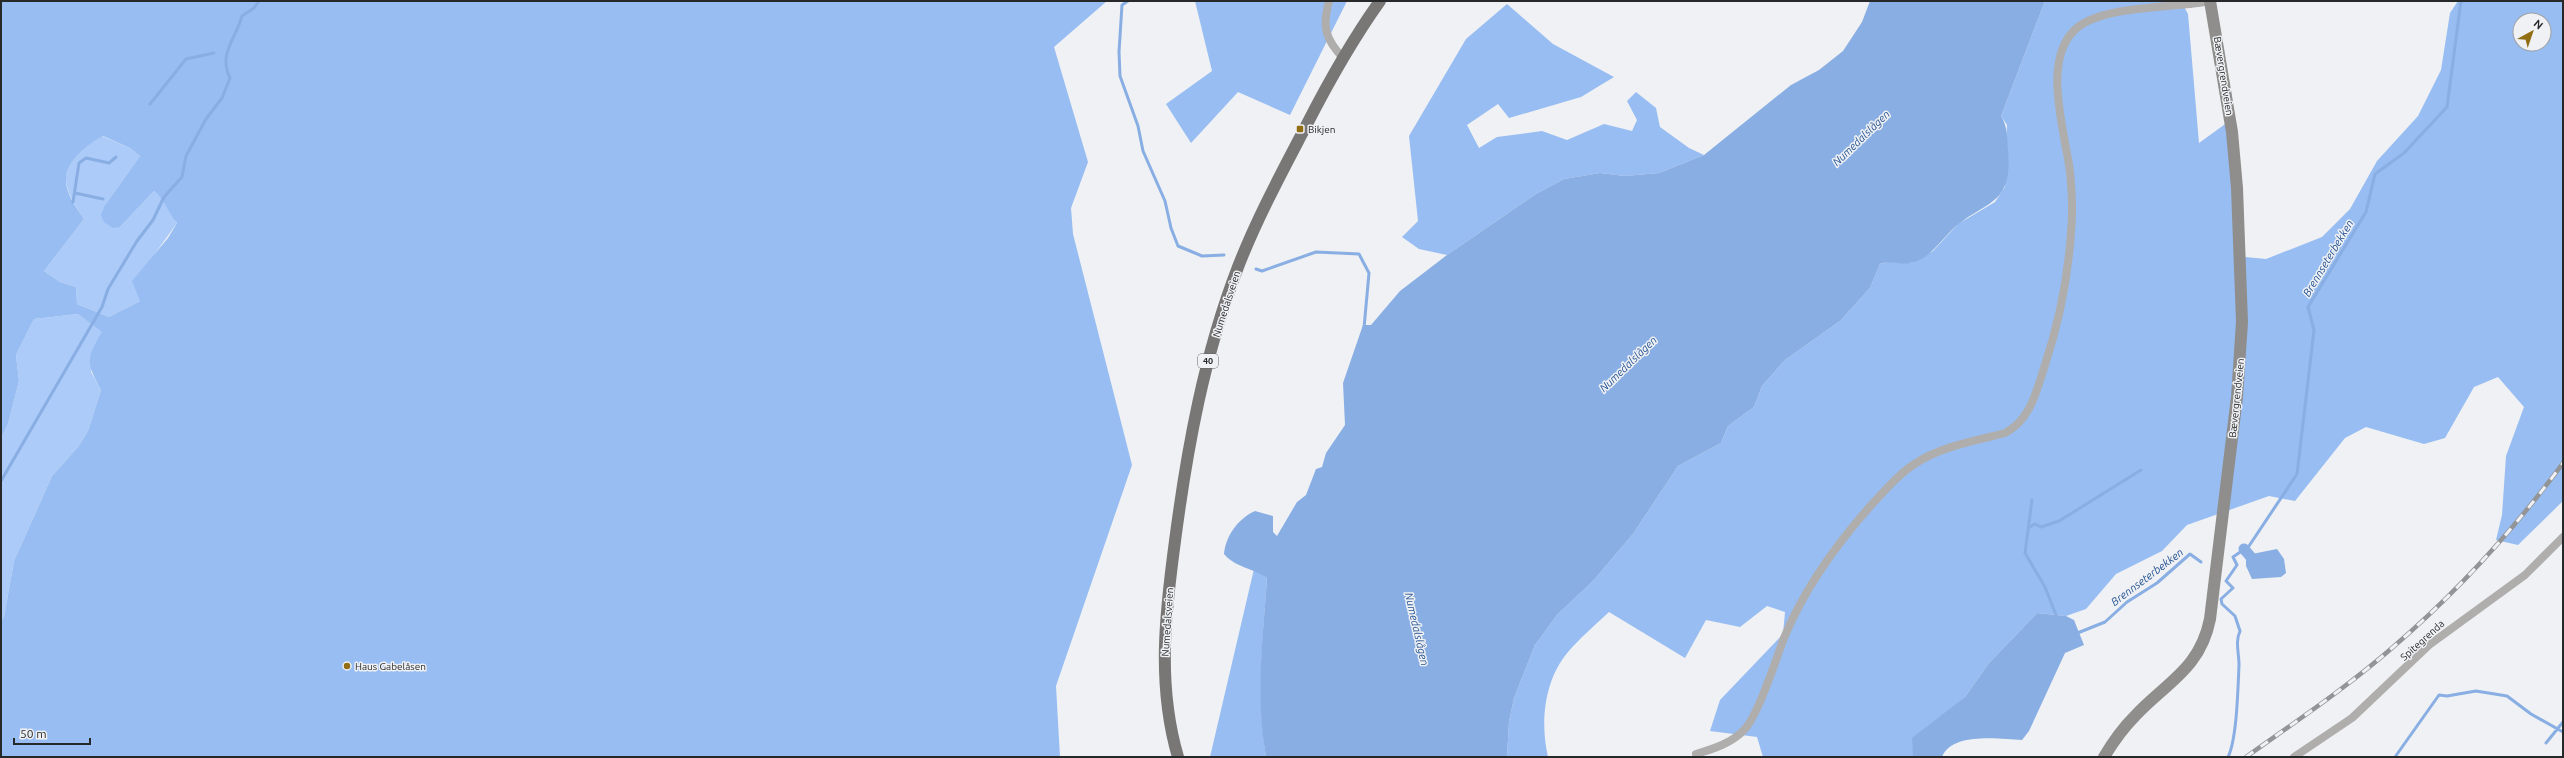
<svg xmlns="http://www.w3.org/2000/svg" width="2564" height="758" viewBox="0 0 2564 758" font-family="Ubuntu,sans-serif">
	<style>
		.green { fill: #accbf8 }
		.forest { fill: #97bdf2; fill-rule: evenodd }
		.water { fill: #89aee3 }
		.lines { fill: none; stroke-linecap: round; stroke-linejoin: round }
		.stream { stroke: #89aee3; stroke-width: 3 }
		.canal { stroke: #89aee3; stroke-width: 11 }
		.street { stroke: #afaead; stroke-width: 8 }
		.secondary { stroke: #8f8e8c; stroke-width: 12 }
		.primary { stroke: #787775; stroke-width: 12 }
		.rail-casing { stroke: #939496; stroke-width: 4.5 }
		.rail { stroke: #eff1f4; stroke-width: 3; stroke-dasharray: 9; stroke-linecap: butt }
		.poi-dot { fill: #916e14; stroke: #eff1f4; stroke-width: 1.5 }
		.labels { text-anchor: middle; stroke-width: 3; stroke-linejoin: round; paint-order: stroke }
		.shield { fill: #eff1f4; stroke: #636466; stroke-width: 1 }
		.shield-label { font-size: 9px; font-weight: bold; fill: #272829 }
		.street-label { font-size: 10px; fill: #272829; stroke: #eff1f4 }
		.poi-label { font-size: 10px; fill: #272829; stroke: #eff1f4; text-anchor: start }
		.water-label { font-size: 11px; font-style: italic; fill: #275595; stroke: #eff1f4 }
	</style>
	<rect width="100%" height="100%" fill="#eff1f4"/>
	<path class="green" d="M102,136L130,148L140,156L105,205L120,227L154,191C169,203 165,210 177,223L154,255L140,301L109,317L77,304L76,287L60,282L44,271L84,219C76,207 67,194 66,180C65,162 89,143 102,136Z
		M78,314L103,332L91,372L101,390L88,431L78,447L52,476L14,561L4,617L1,621V438L8,424L19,381L16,355L34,319Z"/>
	<path class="forest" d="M1,1H1107L1054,47L1088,162L1071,208L1073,234L1132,465L1056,686L1060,757H1V621L4,617L14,561L52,476L78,447L88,431L101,390C86,362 86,359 102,332L78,314L34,319L16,355L19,381L8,424L1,438ZM103,136L130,148L140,156L105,205L101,215L104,222L113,228L120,227L154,191C167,202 166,211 177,223L168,238L132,281L140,301L109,317L77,304L76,287L60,282L44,271L84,219C76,207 66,194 66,180C65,162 89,143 103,136Z
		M1195,1H1347L1290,115L1238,92L1191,143L1166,104L1212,71Z
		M2045,1H2181L2188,14L2199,143L2228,122L2245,257L2266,259L2322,237L2350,209L2377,161L2418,116L2441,70L2450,13L2458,1H2563V501L2518,545L2496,540L2502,515L2506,456L2524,407L2498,377L2474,387L2445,438L2424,444L2366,427L2345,438L2295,501L2269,496L2187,525L2162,551L2116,574L2086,609L2066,616L2037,613L1989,663L1965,697L1943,716L1913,757H1763L1757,737L1710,731L1720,700L1783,634L1785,612L1767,606L1740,627L1706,620L1685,658L1609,612C1595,625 1580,638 1568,652C1544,680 1540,723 1548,757H1507L1509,722L1514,698L1535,645L1557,615L1593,581L1633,534L1678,466L1721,443L1728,426L1754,407L1762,386L1785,360L1840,321L1870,288L1880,264L1888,262L1911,263L1933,251L1958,224L1995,202L2005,187L2007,125L2001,116ZM2520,20H2544V44H2520Z
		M1507,4L1553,44L1614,77L1581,97L1509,118L1498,104L1467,125L1479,148L1497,137L1542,131L1567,140L1604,124L1632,131L1637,120L1627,101L1636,92L1656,108L1660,127L1689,148L1704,155L1659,173L1625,176L1600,173L1564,179L1536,194L1447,255L1419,249L1402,237L1418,221L1409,136L1466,39Z
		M1254,569L1267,578C1263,640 1256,695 1266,757H1210Z"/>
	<path class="water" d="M1870,1H2045L2001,116C2008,127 2007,138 2008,151C2013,207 1985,200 1953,229C1940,241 1929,260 1910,263C1900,265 1891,260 1880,264L1870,288L1840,321L1785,360L1762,386L1754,407L1728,426L1721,443L1678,466L1633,534L1593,581L1557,615L1535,645L1514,698L1509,722L1507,757H1266C1255,697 1263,638 1267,578C1253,568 1236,568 1224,554C1226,535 1238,519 1255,511L1273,516V532L1277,536L1297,502L1306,495L1316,469L1322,467L1326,453L1345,425L1343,383L1363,325H1371L1400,291L1447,255L1536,194L1564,179L1600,173L1625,176L1659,173L1704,155L1791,85L1819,70L1843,51L1862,22Z
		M2277,549L2284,559L2286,573L2281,577L2252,579L2246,566V559L2252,554Z
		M2037,613L2066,616L2074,620L2084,645L2065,653L2029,731L2022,740C1999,739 1952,732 1942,757H1913L1912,738L1965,697L1989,663Z"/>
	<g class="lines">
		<path class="stream" d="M1128,1L1122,5L1119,52L1120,76L1138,126L1143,151L1165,201L1171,228L1178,246L1202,256L1224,255
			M150,104L186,59L214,53
			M75,193L103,199
			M73,202L79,163L86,158L109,163L116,157
			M1256,269L1262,271L1316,252L1359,254L1369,273L1364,328
			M1,481L102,307L108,289L137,241L153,220L164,197L182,177L186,156L206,119L222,98L230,78C218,53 236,39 242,16L254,8L259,1
			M2032,500L2025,553L2045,587L2056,615L2055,619
			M2030,527L2035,524L2041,527L2059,521L2141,470
			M2075,634L2105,622L2127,602L2157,583L2190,554L2201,562
			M2546,743L2563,722
			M2228,757C2237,739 2238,687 2239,665C2239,653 2235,642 2240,631L2235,616L2222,604L2221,599L2233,588L2226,581L2237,565L2233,557L2249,546L2297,474L2314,330L2308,307L2366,212L2375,174L2404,153L2447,107L2461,1
			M2395,757L2439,695L2447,696L2476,691L2507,696L2531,714L2563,732"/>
		<path class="canal" d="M2244,549L2250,556"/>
		<path class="street" d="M1329,1C1322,27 1325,39 1344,59
			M1696,754C1713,749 1732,743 1744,730C1758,716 1776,659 1784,638C1805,587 1837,543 1874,502C1887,488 1900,473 1916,463C1942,446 1975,441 2005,433C2030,420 2036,393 2044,368C2059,323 2068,279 2071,232C2073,212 2072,192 2070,172C2065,131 2040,57 2078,27C2106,5 2175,8 2211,1
			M2294,757L2352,718L2429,645L2525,575L2563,537"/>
		<path class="secondary" d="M2104,757C2113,742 2123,728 2135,716C2167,682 2200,669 2210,619L2237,397L2242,322L2237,188L2232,132L2210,1"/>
		<path class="primary" d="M1178,757C1157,685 1165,615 1175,541C1187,449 1204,355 1238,267C1257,218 1282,172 1306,126C1328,83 1352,40 1380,1"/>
		<defs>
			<path id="rail" d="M2246,757C2295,722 2346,688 2392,648C2456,593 2513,531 2563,463"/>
		</defs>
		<use href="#rail" class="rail-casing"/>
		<use href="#rail" class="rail"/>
	</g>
	<g class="poi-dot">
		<rect x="1296" y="125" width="8" height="8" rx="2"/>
		<circle cx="347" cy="666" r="4"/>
	</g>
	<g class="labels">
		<rect class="shield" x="1198" y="354" width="20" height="14" rx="3"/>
		<g class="shield-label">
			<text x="1208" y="364">40</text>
		</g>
		<g class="street-label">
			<text transform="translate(2224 76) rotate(81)" y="4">Bævergrendveien</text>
			<text transform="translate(1226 304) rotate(-72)" y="4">Numedalsveien</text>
			<text transform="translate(2236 398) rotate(-84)" y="4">Bævergrendveien</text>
			<text transform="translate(1167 622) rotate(-86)" y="4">Numedalsveien</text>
			<text transform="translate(2422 640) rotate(-42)" y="4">Spitegrenda</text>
		</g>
		<g class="poi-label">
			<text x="1308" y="133">Bikjen</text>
			<text x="355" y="670">Haus Gabelåsen</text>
		</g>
		<g class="water-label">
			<text transform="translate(1861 138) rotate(-44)" y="4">Numedalslågen</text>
			<text transform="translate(2328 258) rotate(-59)" y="4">Brennseterbekken</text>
			<text transform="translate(1628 364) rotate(-44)" y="4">Numedalslågen</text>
			<text transform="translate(2147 577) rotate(-37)" y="4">Brennseterbekken</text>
			<text transform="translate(1417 629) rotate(77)" y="4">Numedalslågen</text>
		</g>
	</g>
	<rect width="2564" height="758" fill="none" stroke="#272829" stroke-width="4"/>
	<g transform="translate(2532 32) rotate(40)"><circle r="19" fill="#eff1f4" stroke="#9fa1a3"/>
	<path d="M0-3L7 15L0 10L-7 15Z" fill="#916e14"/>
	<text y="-6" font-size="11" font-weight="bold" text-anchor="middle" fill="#272829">N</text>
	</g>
	<path d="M14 738v6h76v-6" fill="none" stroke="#272829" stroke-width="2"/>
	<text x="20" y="738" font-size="12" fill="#272829" stroke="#eff1f4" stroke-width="3" paint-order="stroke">50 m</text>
</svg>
